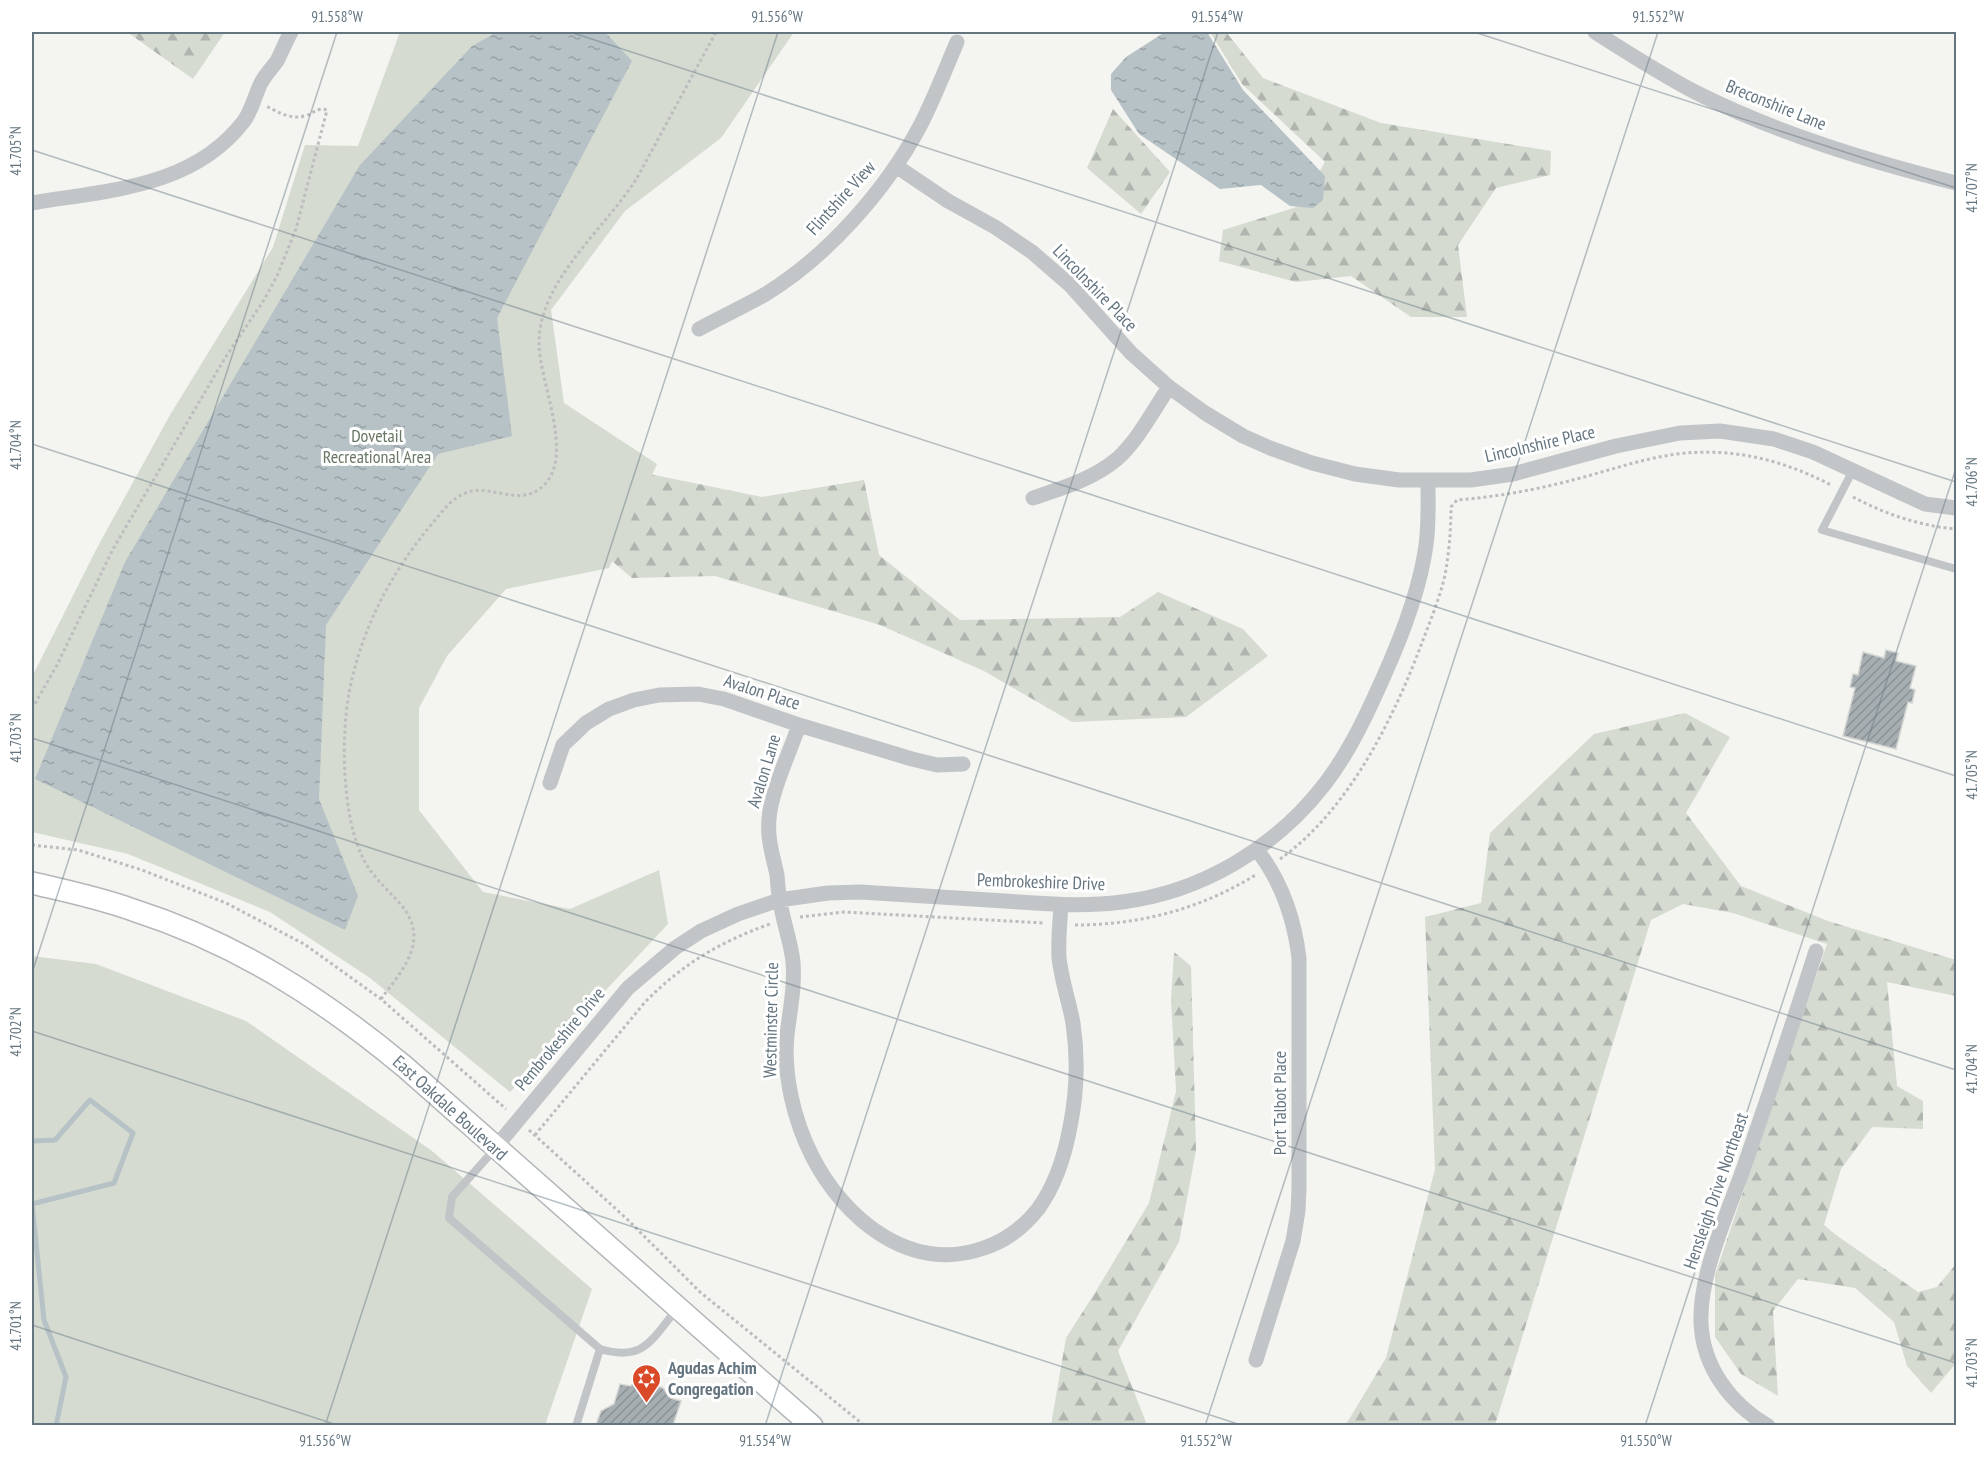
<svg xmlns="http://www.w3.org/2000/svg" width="1988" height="1457" viewBox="0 0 1988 1457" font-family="'PT Sans Narrow',sans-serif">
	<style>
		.forest { fill: url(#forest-firs) }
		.park { fill: #d5dbd1 }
		.water { fill: url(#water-ripples) }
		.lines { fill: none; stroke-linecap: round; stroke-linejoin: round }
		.stream { stroke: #b7c2c6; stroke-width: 5 }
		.building { fill: url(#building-hatch); stroke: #d5d5d3; stroke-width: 1.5 }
		.secondary-casing { stroke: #b2b7ba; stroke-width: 24 }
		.path { stroke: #bbbdbf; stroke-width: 3; stroke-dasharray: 3 3; stroke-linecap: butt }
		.lane { stroke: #c2c5c8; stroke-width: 8 }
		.street { stroke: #c2c5c8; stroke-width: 15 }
		.secondary { stroke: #fff; stroke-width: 21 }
		.ticks { fill: none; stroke: #647580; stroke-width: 1.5; stroke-opacity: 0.45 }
		.labels { text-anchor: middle; stroke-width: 6; stroke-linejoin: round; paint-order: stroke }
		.street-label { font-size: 18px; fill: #647580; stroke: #fff }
		.park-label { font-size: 18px; fill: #687763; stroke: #fff }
		.poi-label { font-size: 18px; font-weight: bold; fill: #647580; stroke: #fff; text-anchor: start }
		.neatline { fill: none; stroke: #647580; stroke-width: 2 }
		.ticks-label { font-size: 15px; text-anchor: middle; fill: #647580 }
	</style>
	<defs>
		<pattern id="forest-firs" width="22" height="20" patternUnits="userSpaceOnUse" patternTransform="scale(1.5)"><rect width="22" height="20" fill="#d5dbd1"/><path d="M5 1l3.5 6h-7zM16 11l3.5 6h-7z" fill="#b0b6af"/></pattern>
		<pattern id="water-ripples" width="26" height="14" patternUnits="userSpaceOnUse" patternTransform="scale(1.5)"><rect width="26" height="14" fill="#b7c2c6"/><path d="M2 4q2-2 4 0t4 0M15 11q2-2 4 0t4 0" fill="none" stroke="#98a2a6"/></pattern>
		<pattern id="building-hatch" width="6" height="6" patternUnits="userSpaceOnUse" patternTransform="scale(1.5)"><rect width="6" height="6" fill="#a6aeb2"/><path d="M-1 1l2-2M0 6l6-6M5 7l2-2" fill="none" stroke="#8b9296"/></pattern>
	</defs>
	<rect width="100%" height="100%" fill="#f4f4f0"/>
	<path class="forest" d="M127,32H225L193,79Z
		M1210,32H1226L1263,78L1381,123L1551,151L1550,175L1496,188L1458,245L1467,317H1411L1351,276L1296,282L1219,261L1223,230L1300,206L1325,162L1242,84Z
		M1113,109L1170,172L1141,214L1087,168Z
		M625,469L762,497L864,480L879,555L960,620L1120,617L1158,592L1243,629L1268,656L1186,717L1072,722L984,671L880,625L715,576L632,578L588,541Z
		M1685,713L1730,737L1686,813L1741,886L1828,921L1956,960V996L1887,982L1897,1086L1923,1101V1129L1872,1127L1841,1169L1824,1225L1836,1235L1918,1292L1937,1287L1956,1264V1363L1931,1393L1907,1366L1894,1322L1855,1288L1798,1279L1773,1311L1778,1396L1741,1374L1715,1337V1275L1827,944L1733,913L1683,904L1651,920L1495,1425L1345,1426L1386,1358L1435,1169L1425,917L1481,903L1490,833L1594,734Z
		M1174,952L1191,966L1196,1150L1179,1242L1118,1351L1147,1425H1051L1066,1338L1096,1291L1149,1203L1176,1091L1171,1000Z"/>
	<path class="park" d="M400,32H794L721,138L625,211L551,310L564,403L657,464L609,568L506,589L447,656L419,708V810L483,892L570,909L659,870L668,924L510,1092L370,978L270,912L128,854L32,832V677L98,546L170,415L273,247L305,145L358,146Z
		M32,956L96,964L246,1021L432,1151L592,1289L545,1425L32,1426Z"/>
	<path class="water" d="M497,32H605L632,61L497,318L512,436L438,454L326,625L319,799L358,896L345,930L35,779L125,562L360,165L472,46Z
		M1165,32H1207L1243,90L1325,176L1323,200L1313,208L1290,206L1261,185L1220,189L1139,134L1111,90V74L1126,57Z"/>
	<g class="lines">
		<path class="stream" d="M32,1141L55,1140L90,1100L133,1133L114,1183L32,1204L44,1320L66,1377L56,1426"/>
	</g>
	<path class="building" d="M1886,650L1898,653L1896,661L1916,666L1910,688L1915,690L1912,703L1908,702L1896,749L1843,736L1855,688L1850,687L1853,674L1858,675L1863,652L1884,658Z
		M641,1380L663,1388L671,1398L681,1401L673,1425H596L601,1411L614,1404L620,1384L630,1386Z"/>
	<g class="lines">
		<defs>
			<path id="secondary" d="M32,883C66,891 100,898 133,910C236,943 322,998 405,1067L812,1426"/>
		</defs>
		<use href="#secondary" class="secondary-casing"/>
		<path class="path" d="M1853,497C1885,514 1920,526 1956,529
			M32,709L57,665L113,549L225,358L264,300L277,276L296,229L327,110C316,107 314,114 304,116C291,120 278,112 266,106
			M32,845L78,850L142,870L226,903L304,944L381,999L506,1109
			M1280,859C1349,810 1394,718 1423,640C1431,619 1440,597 1445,575C1449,553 1451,530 1451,507L1457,500C1494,497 1529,491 1565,482C1602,473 1639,459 1677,454C1732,447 1783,460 1831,485
			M800,917L844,912L1044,923
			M1075,925C1140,925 1201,909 1257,874
			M381,999C397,977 424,949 410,919C406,909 397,900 389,892C379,881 368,870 362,856C342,814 341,738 349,693C361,630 390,574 431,525C442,512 452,497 468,492C492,484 522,509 545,484C574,453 539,381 539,343C539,280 606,228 637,178L716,32
			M529,1130L628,1220L700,1292L865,1426
			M535,1135L646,1001C684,963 720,942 770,924"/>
		<path class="lane" d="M1852,472L1822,530L1956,569
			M494,1150L452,1197L449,1218L600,1349C644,1362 651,1340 677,1309
			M576,1426L600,1349"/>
		<path class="street" d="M1595,32C1628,53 1662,75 1697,93C1779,134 1868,161 1956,183
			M896,166L948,201L995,227L1032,252L1070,285L1131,353L1169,387L1205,413L1243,436L1270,448L1312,463L1355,474L1399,480H1471L1513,474L1616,446L1680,433L1720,431L1774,439L1813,452L1925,504L1956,508
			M32,203C108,190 193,188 244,121C252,110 255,95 261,83C265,75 272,68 277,61C282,51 286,41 291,32
			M699,329C721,317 743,307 764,295C827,257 886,190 920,126C934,99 945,70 957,42
			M1033,498C1063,488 1093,479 1117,459C1138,440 1153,411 1169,387
			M799,725C790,752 771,791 769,819C767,839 773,856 777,875C778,884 778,893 780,901C783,922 791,942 793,962C795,987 790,1010 787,1035C783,1075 794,1120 812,1156C844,1219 910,1274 984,1248C1005,1241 1024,1227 1038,1209C1055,1186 1065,1154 1070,1127C1077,1093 1078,1057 1073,1023C1069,1001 1061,979 1059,957C1058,939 1060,922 1061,905
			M550,783L563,745L586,723L609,709L634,700L659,695L698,694L724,699L799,725L912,759L937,765L963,764
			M495,1148L628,988L675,948L701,931L738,914L779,900L828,893L860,892C908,895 957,898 1005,901C1044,904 1083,907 1122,902C1202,892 1275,848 1324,785C1349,753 1367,714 1383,678C1402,636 1420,590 1426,545C1429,524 1428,502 1428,481
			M1256,1360L1293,1241L1298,1211L1299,1188V958C1294,917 1282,882 1257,850
			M1768,1426C1731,1404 1703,1368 1701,1323C1699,1274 1728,1213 1744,1167C1769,1095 1793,1023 1816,951"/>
		<use href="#secondary" class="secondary"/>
	</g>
	<path class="ticks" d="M570,32L1956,482M1474,32L1956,188M32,150L1956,776M32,444L1956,1070M32,738L1956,1363M32,973L337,32M32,1031L1244,1426M32,1325L340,1426M325,1426L778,32M765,1426L1218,32M1205,1426L1658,32M1645,1426L1956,468"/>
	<defs>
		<symbol id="synagogue-pin" viewBox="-11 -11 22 30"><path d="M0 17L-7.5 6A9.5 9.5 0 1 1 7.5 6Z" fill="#da4a29" stroke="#fff"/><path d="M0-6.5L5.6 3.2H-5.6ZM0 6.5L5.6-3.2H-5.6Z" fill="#fff"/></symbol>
	</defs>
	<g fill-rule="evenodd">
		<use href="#synagogue-pin" x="630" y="1362" width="33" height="45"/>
	</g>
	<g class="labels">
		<g class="street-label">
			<text transform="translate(1776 105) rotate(22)" y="6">Breconshire Lane</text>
			<text transform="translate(841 198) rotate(-48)" y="6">Flintshire View</text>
			<text transform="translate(1095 288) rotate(46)" y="6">Lincolnshire Place</text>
			<text transform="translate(1540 444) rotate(-13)" y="6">Lincolnshire Place</text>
			<text transform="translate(762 692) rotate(18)" y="6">Avalon Place</text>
			<text transform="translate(764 771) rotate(-73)" y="6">Avalon Lane</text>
			<text transform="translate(1041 882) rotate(2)" y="6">Pembrokeshire Drive</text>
			<text transform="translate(771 1020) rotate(-89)" y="6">Westminster Circle</text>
			<text transform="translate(560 1039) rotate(-50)" y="6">Pembrokeshire Drive</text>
			<text transform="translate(1280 1103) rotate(-90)" y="6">Port Talbot Place</text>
			<text transform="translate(450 1108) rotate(42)" y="6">East Oakdale Boulevard</text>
			<text transform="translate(1716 1191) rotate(-71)" y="6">Hensleigh Drive Northeast</text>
		</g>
		<g class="park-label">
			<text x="377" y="442">Dovetail<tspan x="377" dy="21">Recreational Area</tspan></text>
		</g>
		<g class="poi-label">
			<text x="668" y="1374">Agudas Achim<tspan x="668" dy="21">Congregation</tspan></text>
		</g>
	</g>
	<rect width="1988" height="1457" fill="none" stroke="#ffffff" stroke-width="66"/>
	<rect x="33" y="33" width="1922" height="1391" class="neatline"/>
	<g class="ticks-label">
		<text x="337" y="22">91.558°W</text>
		<text x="777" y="22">91.556°W</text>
		<text x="1217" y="22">91.554°W</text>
		<text x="1658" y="22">91.552°W</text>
		<text transform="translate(16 151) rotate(-90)" y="5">41.705°N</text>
		<text transform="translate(1972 188) rotate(-90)" y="5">41.707°N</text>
		<text transform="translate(16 445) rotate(-90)" y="5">41.704°N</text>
		<text transform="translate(1972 482) rotate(-90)" y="5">41.706°N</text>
		<text transform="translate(16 738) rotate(-90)" y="5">41.703°N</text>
		<text transform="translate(1972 775) rotate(-90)" y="5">41.705°N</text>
		<text transform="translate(16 1032) rotate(-90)" y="5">41.702°N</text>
		<text transform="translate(1972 1069) rotate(-90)" y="5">41.704°N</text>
		<text transform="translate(16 1326) rotate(-90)" y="5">41.701°N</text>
		<text transform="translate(1972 1363) rotate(-90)" y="5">41.703°N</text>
		<text x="325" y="1446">91.556°W</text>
		<text x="765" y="1446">91.554°W</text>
		<text x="1206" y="1446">91.552°W</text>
		<text x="1646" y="1446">91.550°W</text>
	</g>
</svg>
